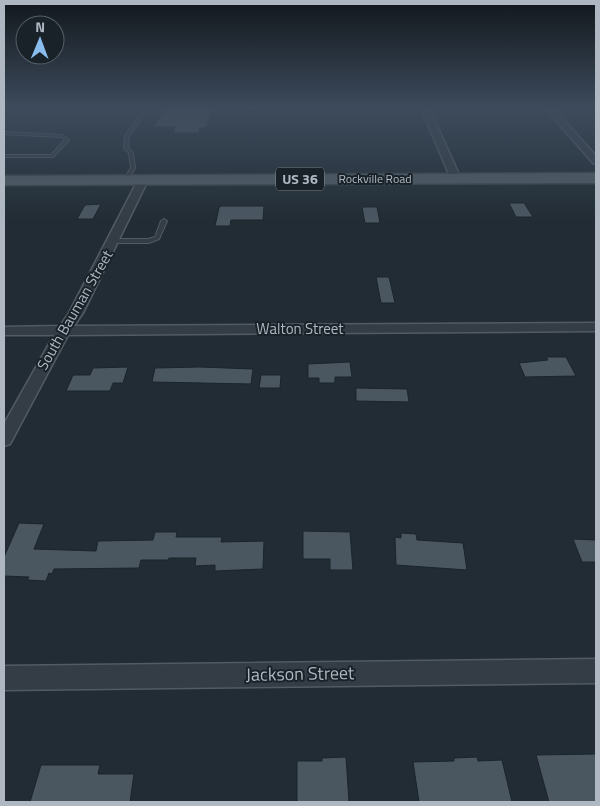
<svg xmlns="http://www.w3.org/2000/svg" width="600" height="806" viewBox="0 0 600 806" font-family="'Titillium Web',sans-serif">
	<style>
		.building { fill: #4a5660; stroke: #1c242b }
		.lines { fill: none; stroke-linecap: round; stroke-linejoin: round }
		.service-casing { stroke: #525b63; stroke-width: 2 }
		.minor-casing { stroke: #525b63; stroke-width: 3 }
		.primary-casing { stroke: #3e464e; stroke-width: 3 }
		.service { fill: #343d45; fill-rule: evenodd }
		.minor { fill: #343d45; fill-rule: evenodd }
		.primary { fill: #525d65; fill-rule: evenodd }
		.labels { text-anchor: middle; stroke-width: 4; stroke-linejoin: round; paint-order: stroke }
		.far-street-label { font-size: 12px; fill: #afb8c2; stroke: #1a2229 }
		.shield { fill: #1a2229; stroke: #828b94; stroke-width: 1 }
		.shield-label { font-size: 14px; font-weight: bold; fill: #afb8c2 }
		.street-label { font-size: 15px; fill: #afb8c2; stroke: #1a2229 }
		.near-street-label { font-size: 18px; fill: #afb8c2; stroke: #1a2229 }
	</style>
	<rect width="100%" height="100%" fill="#212c34"/>
	<path class="building" d="M165,108H213L206,128H200L199,133H173L175,127H153Z
		M509,203H524L533,217H516Z
		M101,204L93,219H77L85,205Z
		M221,206H264L263,220H231L230,226H215L219,208Z
		M362,207H377L380,223H365Z
		M376,277H389L395,303H381Z
		M546,357H566L576,376L525,377L519,363L548,360Z
		M350,362L352,377H335V383H319V378H308V364Z
		M128,367L123,383H113L110,391H66L73,375H90L93,368Z
		M200,367L253,369L251,384L152,382L155,368Z
		M261,375H281L280,388H259Z
		M356,388L407,389L409,402L356,401Z
		M19,523L44,524L34,549L96,551L98,541L153,540L155,532H177L176,537H222L221,542L264,541L263,569L215,571V565L195,566L196,558H169L168,560H141L139,568L54,569L52,574L49,573L46,581L27,580L29,577L4,576V557Z
		M303,531L350,532L353,570H330V559H303Z
		M401,533L416,534L417,540L463,543L467,570L396,565L395,537L401,538Z
		M573,539L596,540V562H582Z
		M596,754V802H549L536,755Z
		M346,757L349,802H297V761H322V758Z
		M477,757L478,761L502,760L512,802H419L413,762L454,761V758Z
		M41,765H100L98,774H134L130,802H30Z"/>
	<g class="lines">
		<defs>
			<path id="service" d="M144,108H148L129,136L128,148L133,153L135,168L127,181H123V180L131,168L129,153L124,148L125,136Z
				M4,132L62,135L69,140L53,157H4V155H51L65,140L61,137L4,134Z
				M164,219L167,221L159,239L149,243H114L111,241L114,239H148L155,237L161,221Z"/>
			<path id="minor" d="M421,108H429L461,179L459,181L451,179Z
				M545,108H553L596,156V164L593,163Z
				M143,177L148,180L83,313L74,326L596,323V331L68,335L10,444L4,446V424L54,335H4V327L60,326L69,313L138,180Z
				M596,659V683L4,690V666Z"/>
			<path id="primary" d="M596,173V183L4,185V176Z"/>
		</defs>
		<use href="#service" class="service-casing"/>
		<use href="#minor" class="minor-casing"/>
		<use href="#primary" class="primary-casing"/>
		<use href="#service" class="service"/>
		<use href="#minor" class="minor"/>
		<use href="#primary" class="primary"/>
	</g>
	<linearGradient id="sky" x2="0" y2="1"><stop stop-color="#12181d"/><stop offset="0.49" stop-color="#3d4b5c"/><stop offset="1" stop-color="#3d4b5c" stop-opacity="0"/></linearGradient>
	<rect width="600" height="221" fill="url(#sky)"/>
	<g class="labels">
		<g class="far-street-label">
			<text x="375" y="183">Rockville Road</text>
		</g>
		<rect class="shield" x="276" y="167.5" width="48" height="23" rx="4"/>
		<g class="shield-label">
			<text x="300" y="184">US 36</text>
		</g>
		<g class="street-label">
			<text transform="translate(75 310) rotate(-60)" y="5">South Bauman Street</text>
			<text x="300" y="334">Walton Street</text>
		</g>
		<g class="near-street-label">
			<text transform="translate(300 674) rotate(-1)" y="6">Jackson Street</text>
		</g>
	</g>
	<rect width="600" height="806" fill="none" stroke="#afb8c2" stroke-width="10"/>
	<g transform="translate(40 40) rotate(1)"><circle r="24" fill="#1a2229" stroke="#565e66"/>
	<path d="M0-4L9 19L0 12L-9 19Z" fill="#88bded"/>
	<text y="-8" font-size="14" font-weight="bold" text-anchor="middle" fill="#afb8c2">N</text>
	</g>
</svg>
